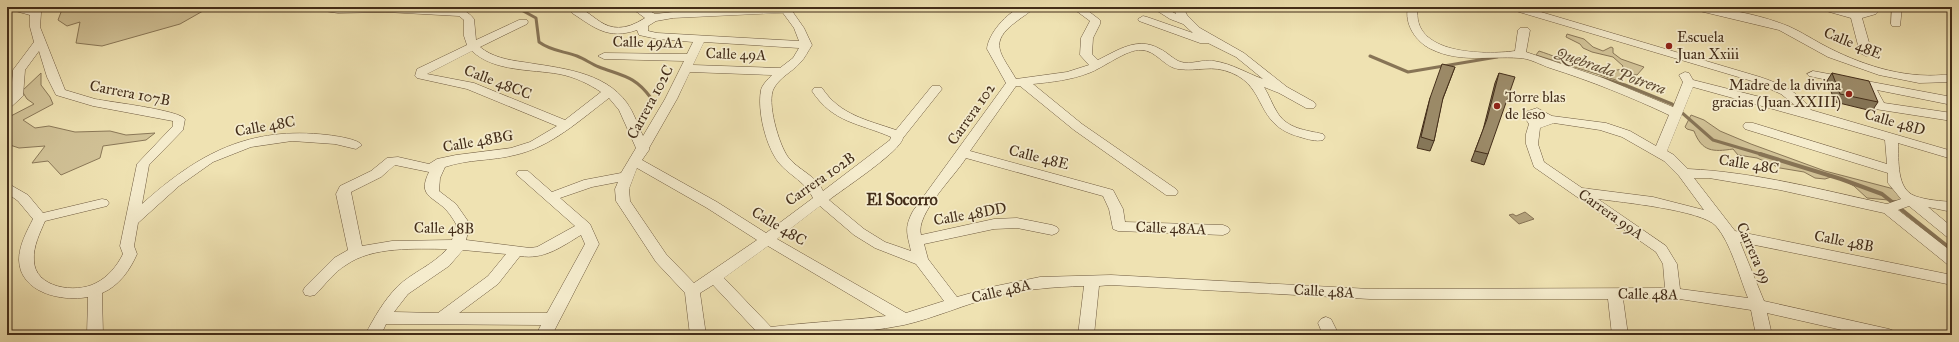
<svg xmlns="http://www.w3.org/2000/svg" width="1959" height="342" viewBox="0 0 1959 342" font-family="'IM FELL Great Primer',serif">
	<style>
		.green { fill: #d2c398; stroke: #8a7858 }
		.water { fill: #b5a47e; stroke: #877456 }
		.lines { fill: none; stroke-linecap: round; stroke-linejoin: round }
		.stream-far1 { stroke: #877456; stroke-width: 3 }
		.stream { stroke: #877456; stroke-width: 4 }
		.minor-casing { stroke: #6e5a3f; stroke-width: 1 }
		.minor { fill: #f5eccd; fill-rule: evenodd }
		.wall { fill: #86785a; stroke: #432d19 }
		.building { fill: #9c8b69; stroke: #432d19 }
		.poi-dot { fill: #8f2418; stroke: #f5eccd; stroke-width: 1.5 }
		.labels { text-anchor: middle; stroke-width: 3.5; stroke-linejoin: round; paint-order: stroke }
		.poi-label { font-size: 15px; fill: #432d19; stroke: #f5eccd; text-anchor: start }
		.street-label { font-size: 15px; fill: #432d19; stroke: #f5eccd }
		.water-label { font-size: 16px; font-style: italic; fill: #604b32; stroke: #f5eccd }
		.neighbourhood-label { font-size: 16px; font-weight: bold; fill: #432d19; stroke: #f5eccd }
	</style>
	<rect width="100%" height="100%" fill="#efe2b2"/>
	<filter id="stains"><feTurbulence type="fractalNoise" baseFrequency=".005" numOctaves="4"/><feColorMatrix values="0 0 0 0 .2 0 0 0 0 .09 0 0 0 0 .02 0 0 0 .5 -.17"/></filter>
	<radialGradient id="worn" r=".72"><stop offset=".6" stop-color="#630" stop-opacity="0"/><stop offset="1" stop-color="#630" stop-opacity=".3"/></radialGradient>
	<path class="green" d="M63,7H210L180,24L102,46L76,43L80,22L67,26L58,20Z
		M1567,34L1584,39L1593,47L1603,51L1611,47L1613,48V53L1621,59L1644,67L1637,75L1627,73L1619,81L1536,55L1539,51C1564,59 1596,76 1622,69L1623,66L1613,57L1592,52L1583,48L1580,44L1566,37Z
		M41,73V85L50,97L53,104L23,120L35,128L49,126L75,132L110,131L126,135L155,133L146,140L103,146L100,158L61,175L48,161L32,163L45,146L19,148L7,144V118L34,104L27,99L22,91Z
		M1691,115L1704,120L1720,131L1751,144L1825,171L1894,189L1903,197L1899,201L1867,198L1854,186L1841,179L1831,177L1825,179L1815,178L1804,172L1780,168L1757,158L1738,155L1733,149C1713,152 1702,152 1694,131L1687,129L1685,127Z"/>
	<path class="water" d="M1525,212L1534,219L1519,224L1509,215L1513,214L1516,216Z"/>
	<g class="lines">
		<path class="stream-far1" d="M516,7L536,18L539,42C551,51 563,51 577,56C585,59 591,64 599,67C623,76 635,76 651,98
			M1370,56L1408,72L1497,57
			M1601,78L1625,85L1672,104L1713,140L1764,155"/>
		<path class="stream" d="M1760,154L1841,179L1882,194L1952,250"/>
		<defs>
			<path id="minor" d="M7,7H24L33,9L34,7H44L41,13L40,27L65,90C75,93 85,96 95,99C110,102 179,110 185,119L183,130L149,165L142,204C199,153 249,126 328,135C336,136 358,139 362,145L356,149L335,144L292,141L251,147L213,162L179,186L138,223L134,246L137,254C130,270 119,286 102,293L103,335H87L88,297C62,302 20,293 19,260C19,245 27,231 33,219L18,201L7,193V183L28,195L43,213L102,199L107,200L109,203L107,206L45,221C40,233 33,246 34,260C34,288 76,294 96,283C108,277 117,266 123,254L120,246L137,164L173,126V121L93,106L56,95L47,77L39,51L25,70L23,96L11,107L7,108V98L11,95L13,70L34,42L30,27V15L8,9Z
				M312,7H403L443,10L440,7C453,7 466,8 474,19L476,40L519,20H527L528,22L527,24L480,47C492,57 508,60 523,62C559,68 604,71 627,103C634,113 638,125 643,136L665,99L684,61L604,59L598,56L604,53L687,54L693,42L657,39L639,35L637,30C608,40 595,28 572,13L571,11L572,9C593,3 602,46 645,18L630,7H643L655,14L673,12L790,8L804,28L812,45C808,51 805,58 800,63C792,72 780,77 774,88C766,101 779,145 788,157C798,170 817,176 823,191L890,140L891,137C859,123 833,123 812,91L814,88H822C840,115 867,120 896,130L932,86H940L942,89L903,138C900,152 843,189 829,200L864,229L885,242L911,251C907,233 904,228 913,211L1006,83L987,49C988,34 1007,12 1022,7C1025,6 1031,7 1034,7C1030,13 1023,16 1017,21C987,43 1001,53 1016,79L1067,72L1089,65L1080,55L1081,38L1090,21L1071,7H1083L1100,20V24L1093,38L1092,54L1098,60C1118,50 1138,36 1160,49C1167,52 1174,60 1181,62C1191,65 1203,59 1214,61C1233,64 1246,73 1263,79L1236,57L1208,43H1200L1139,21L1138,19L1143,16L1147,17L1193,33L1183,24L1170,19L1151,7H1164L1176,14L1173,7H1183L1187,15L1200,28L1244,53L1287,87L1314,102L1316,105L1314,108H1306L1279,93L1264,87C1269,95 1272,104 1277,112C1287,129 1306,130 1323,134L1325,137L1323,140C1316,142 1307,139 1300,137C1254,125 1268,88 1232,73C1211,64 1199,72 1178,69C1164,67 1156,50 1141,50C1127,49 1103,68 1089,73C1071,80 1052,82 1033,84L1082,124L1176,189L1178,192L1176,195H1166L1074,130L1020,86H1016L970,151L1113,190L1123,209L1125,222L1223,225L1228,227L1230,230L1228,233L1223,235L1118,231L1113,229L1109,209L1103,196L966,158C955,176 915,214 921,235L994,219L1017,218L1052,225L1057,227L1059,230L1057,233L1052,235L1017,228L994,229L924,244L928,259L957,297L996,286L1040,277L1111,275L1370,289L1665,288L1663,264L1656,252L1534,167L1526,144V134L1529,124L1523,115L1525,112L1537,108L1552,116L1606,123L1630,131L1656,146L1669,115C1631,97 1591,81 1550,68C1541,65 1529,58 1519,58C1489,56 1459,63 1431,49C1416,42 1404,24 1408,7H1418C1410,55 1485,55 1515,51L1518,30L1520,28H1528L1530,30L1526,52L1603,78L1673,107L1683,82L1679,75L1685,72L1689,73L1693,80L1796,106L1781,94L1752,81L1509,9L1508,7H1524L1760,77C1781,84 1799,92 1811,110L1952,151V159L1898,143C1899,160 1896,189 1915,196C1926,200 1941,201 1952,202V212L1928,207L1952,227V239L1947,237L1909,206L1898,210L1952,252V265L1947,264L1884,213L1780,190L1709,178H1694L1735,231L1952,275V285L1740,242L1764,301L1889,329L1894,331L1897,335H1864L1767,313L1772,335H1756L1751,310L1673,298L1623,299L1628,335H1612L1608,299H1370L1111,285L1099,286L1094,335H1078L1084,286C1054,287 1026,289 997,296C965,304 935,318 904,325C855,335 802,335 752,335L756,331L713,285L700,293L706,335H690L685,293L656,262L616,201L615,189L618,182L592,187L560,198L590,224L599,244L552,335H536L541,325L386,324L381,335H365C374,318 384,300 398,286C413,272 433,265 447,249C415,249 373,246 346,265C334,272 325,285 315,295L310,296L305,295L303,291L305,287L334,258L348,250L336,194L340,186L371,171L387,158L398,157L429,164L437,159L456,155L511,148L530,142L557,126L467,89L417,78L415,76L417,69L467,45L464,36V20L459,16L386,12L338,13L317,10ZM783,13L794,28L799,41L657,33L648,31V26L656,21L673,18ZM704,42L799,48L793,58L780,68L693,65ZM472,51C494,72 531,69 559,74C575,77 589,84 601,92L565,120L474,83L427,74ZM690,72L772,75C768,79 762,85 761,90C757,111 766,147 779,163C790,176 806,182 813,198L766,233L717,202L642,160L649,150V148L677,99ZM1693,87L1885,140L1887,164L1753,123H1745L1743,126L1745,129L1888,173V183L1901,199L1887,204C1822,190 1755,172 1688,169L1674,155L1667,151ZM609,98L619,110L636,148L621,173L584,180L552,192L528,171H518L516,174L575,226L537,247L530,248L466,240L470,224L456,204L439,191L440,178L445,167C468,159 492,161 515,155C551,147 580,120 609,98ZM1554,123L1600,130L1622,137L1664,161L1679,176L1704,210L1653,197L1582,188L1544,162L1538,144L1540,128ZM395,165L429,172C419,193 428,195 442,206C448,211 452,217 456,224L452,240L392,241L362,246L351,192L381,177ZM637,168L707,208L757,240L694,283L666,254L630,201L629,189ZM1598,199C1620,202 1702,210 1716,226C1731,243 1739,276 1748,298L1680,289L1677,264L1666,246ZM820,206L854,235L875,248L916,264L944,301L906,313L777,239ZM581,235L585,244L547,313H459L498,284L520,256C544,260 561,247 581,235ZM768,246L886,316C848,321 809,322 771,327L724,278ZM463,250L506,254L488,276L438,313L394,312L408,294L449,266Z
				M1690,7C1722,7 1758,14 1788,26C1802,32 1815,41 1829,48C1867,67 1909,80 1952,74V82L1919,83L1879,75L1828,57L1779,30L1691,9Z
				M1818,7H1835L1851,11V7H1861V12L1871,7H1883L1876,14L1862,18L1872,53L1870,55L1866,56L1860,53L1851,18L1819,9Z
				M1892,7H1902L1900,26H1892L1891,24Z
				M1813,71L1952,97V105L1877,90L1884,103L1952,113V121L1875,109L1864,88L1809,76L1807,74Z
				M1326,317L1331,319L1339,335H1323L1318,323L1321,319Z"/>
		</defs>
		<use href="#minor" class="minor-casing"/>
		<use href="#minor" class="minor"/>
	</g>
	<path class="wall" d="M1455,67L1442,101L1434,141L1430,151L1417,148L1427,109L1430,98Z
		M1499,73L1488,154L1484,165L1471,161L1483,130L1495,83Z
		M1832,73L1878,102L1872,111L1835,102L1827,81Z"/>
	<path class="building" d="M1442,64L1455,67L1443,98L1434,141L1421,137L1430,98Z
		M1499,73L1515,77L1488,154L1475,151L1487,119Z
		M1832,73L1869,81L1878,102L1840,94Z"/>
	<g class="poi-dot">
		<circle cx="1669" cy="46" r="4"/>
		<circle cx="1849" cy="94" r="4"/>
		<circle cx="1497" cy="106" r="4"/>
	</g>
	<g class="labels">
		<g class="poi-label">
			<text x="1677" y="42">Escuela<tspan x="1677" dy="17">Juan Xxiii</tspan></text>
			<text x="1841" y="90" text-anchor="end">Madre de la divina<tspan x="1841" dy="17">gracias (Juan XXIII)</tspan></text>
			<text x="1505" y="102">Torre blas<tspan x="1505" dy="17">de leso</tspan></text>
		</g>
		<g class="street-label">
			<text transform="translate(648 42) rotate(1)" y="5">Calle 49AA</text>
			<text transform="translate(1853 43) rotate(22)" y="5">Calle 48E</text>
			<text transform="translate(736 54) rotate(2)" y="5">Calle 49A</text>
			<text transform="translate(498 82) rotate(21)" y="5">Calle 48CC</text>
			<text transform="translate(130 93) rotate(11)" y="5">Carrera 107B</text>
			<text transform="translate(650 102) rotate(-62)" y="5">Carrera 102C</text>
			<text transform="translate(971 114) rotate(-55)" y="5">Carrera 102</text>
			<text transform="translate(1895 122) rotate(16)" y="5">Calle 48D</text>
			<text transform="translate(265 126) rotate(-10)" y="5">Calle 48C</text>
			<text transform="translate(478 141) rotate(-10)" y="5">Calle 48BG</text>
			<text transform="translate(1039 157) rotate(14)" y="5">Calle 48E</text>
			<text transform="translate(1749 164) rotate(9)" y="5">Calle 48C</text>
			<text transform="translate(820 179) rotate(-35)" y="5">Carrera 102B</text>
			<text transform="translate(970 214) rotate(-10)" y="5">Calle 48DD</text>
			<text transform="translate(1611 214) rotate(35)" y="5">Carrera 99A</text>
			<text transform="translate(779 226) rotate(31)" y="5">Calle 48C</text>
			<text transform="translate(444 228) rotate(1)" y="5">Calle 48B</text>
			<text transform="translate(1171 228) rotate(2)" y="5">Calle 48AA</text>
			<text transform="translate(1844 241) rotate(11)" y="5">Calle 48B</text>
			<text transform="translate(1754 253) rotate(66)" y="5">Carrera 99</text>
			<text transform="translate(1001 291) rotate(-13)" y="5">Calle 48A</text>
			<text transform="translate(1324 291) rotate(3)" y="5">Calle 48A</text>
			<text transform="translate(1648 294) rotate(1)" y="5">Calle 48A</text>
		</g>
		<g class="water-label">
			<text transform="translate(1611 70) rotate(19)" y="6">Quebrada Potrera</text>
		</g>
		<g class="neighbourhood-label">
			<text x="902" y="205">El Socorro</text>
		</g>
	</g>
	<rect width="1959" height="342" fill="none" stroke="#efe2b2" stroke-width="24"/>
	<rect x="8" y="8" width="1943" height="326" fill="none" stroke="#432d19" stroke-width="2"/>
	<rect x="12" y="12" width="1935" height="318" fill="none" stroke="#432d19"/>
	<rect width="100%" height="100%" filter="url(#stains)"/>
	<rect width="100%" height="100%" fill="url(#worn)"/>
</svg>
